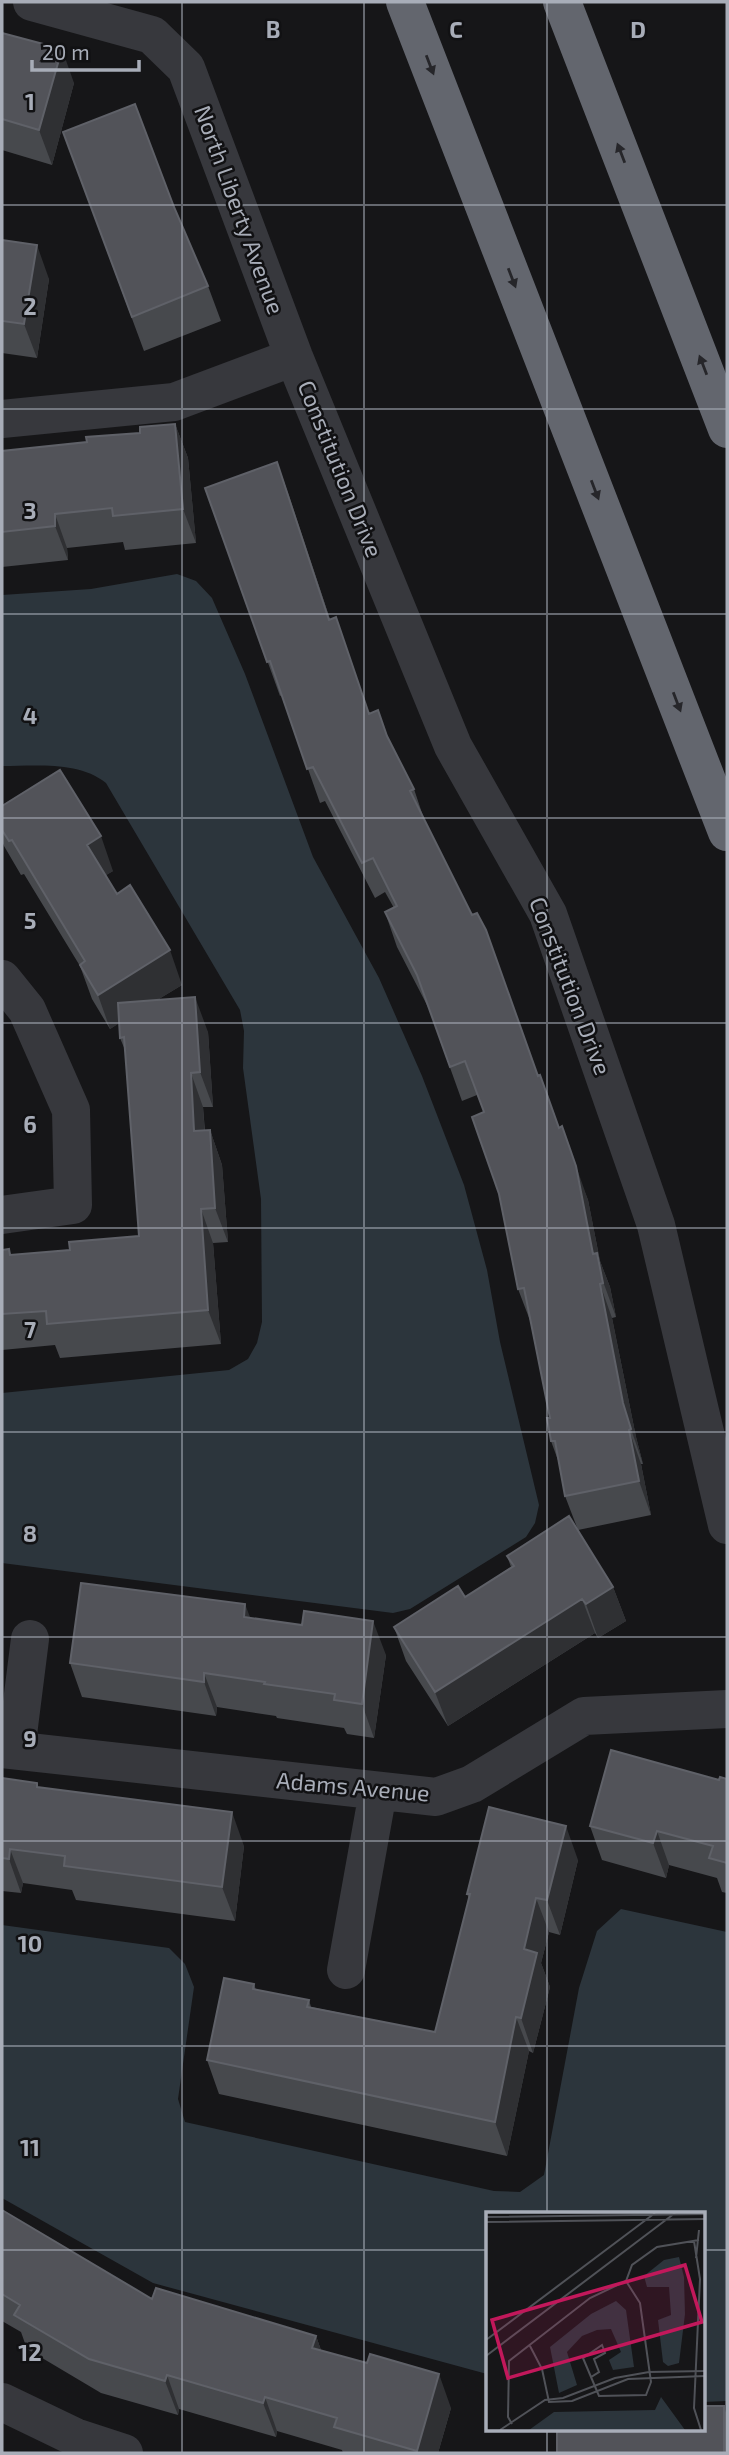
<svg xmlns="http://www.w3.org/2000/svg" width="729" height="2455" viewBox="0 0 729 2455" font-family="'Exo 2',sans-serif">
	<style>
		.water { fill: #2c353c }
		.lines { fill: none; stroke-linecap: round; stroke-linejoin: round }
		.minor { stroke: #37383d; stroke-width: 38 }
		.highway { stroke: #63666e; stroke-width: 38 }
		.wall { fill: #47494d }
		.shaded-wall { fill: #2f3033 }
		.building { fill: #525359; stroke: #5f6168; stroke-width: 2 }
		.oneway { fill: #26262a }
		.grid { fill: none; stroke: #a8adb8; stroke-width: 2; stroke-opacity: 0.55 }
		.labels { text-anchor: middle; stroke-width: 5; stroke-linejoin: round; paint-order: stroke }
		.street-label { font-size: 23px; fill: #a8adb8; stroke: #111113 }
		.inset-road { fill: none; stroke: #505258; stroke-width: 2 }
		.view { fill: #c2185b; fill-opacity: 0.15; stroke: #c2185b; stroke-width: 3.5 }
		.inset-edge { fill: none; stroke: #a8adb8; stroke-width: 3.5 }
		.grid-label { font-size: 23px; text-anchor: middle; font-weight: bold; fill: #a8adb8; stroke: #111113; stroke-width: 5; stroke-linejoin: round; paint-order: stroke }
	</style>
	<rect width="100%" height="100%" fill="#161618"/>
	<path class="water" d="M177,574L196,581L212,598L245,674L313,857L379,978L422,1076L464,1185L487,1270L500,1342L539,1505L535,1523L526,1537L410,1609L393,1613L2,1563V1393L229,1370L248,1359L257,1343L262,1322L261,1199L243,1068L244,1031L240,1010L106,783C79,761 35,766 2,766V595L91,589Z
		M621,1909L727,1932V2401L703,2402V2214H488L487,2374L153,2283L2,2198V1925L169,1948L185,1964L194,1987L178,2099L185,2122L494,2191L520,2192L544,2175L579,1988L597,1931Z"/>
	<g class="lines">
		<path class="minor" d="M32,2L152,35L186,68L294,357L453,746L548,914L656,1225L727,1525
			M2,419L174,402L294,357
			M2,979L27,1010L71,1110L73,1205L2,1215
			M2,1749L436,1797L472,1784L584,1716L727,1709
			M16,1750L30,1639
			M346,1970L378,1792
			M2,2402L75,2437L124,2453"/>
		<path class="highway" d="M405,2L727,832
			M562,2L727,429"/>
	</g>
	<path class="wall" d="M2,33L74,83L52,165L2,150Z
		M63,132L208,286L221,321L144,351Z
		M2,240L49,279L37,358L2,353Z
		M175,424L188,458L196,543L125,550L123,542L67,548L68,560L2,567V451L87,442L140,433Z
		M277,462L289,496L330,619L336,617L369,714L389,740L414,789L424,819L538,1076L588,1200L600,1261L610,1287L616,1317L612,1318L636,1437L643,1464H641L651,1515L578,1530L613,1587L626,1621L598,1638L595,1633L448,1726L406,1661L394,1627L465,1597L511,1567L507,1556L578,1530L565,1496L559,1463L551,1441L550,1418L531,1323L518,1289L484,1112L477,1095L462,1101L429,1009L397,947L385,912L394,908L385,892L375,898L325,801L320,803L282,695L280,696L205,488Z
		M2,806L113,871L106,875L117,894L182,985L157,1000L208,1032L213,1107H203L205,1131L210,1130L222,1165L228,1242L213,1243L221,1344L60,1358L55,1345L2,1350V1250L9,1249L11,1255L70,1250L139,1236L125,1050L120,1038L119,1023L110,1029L92,999L80,966L24,874L21,875L4,846L2,841Z
		M250,1618L386,1655L374,1738L347,1734L344,1728L277,1718L276,1716L217,1707L216,1716L82,1697L70,1663Z
		M2,1778L39,1787L244,1846L235,1921L76,1900L72,1890L23,1883L21,1893L2,1891Z
		M727,1779V1893L722,1892L717,1878L669,1865L666,1878L602,1860L590,1826L719,1780Z
		M578,1860L560,1935L549,1932L541,1963L550,1987L533,2053L529,2051L507,2156L219,2094L207,2060L254,1984L256,1990L309,2000L311,2007L435,2032L469,1899L467,1894Z
		M2,2210L152,2299L316,2336L321,2350L451,2408L438,2453H343L342,2450L277,2431L276,2437L179,2409L178,2415L101,2393L27,2349L21,2332L2,2321Z"/>
	<path class="shaded-wall" d="M62,49L74,83L52,165L39,130Z
		M37,245L49,279L37,358L24,324Z
		M175,424L188,458L196,543L183,509Z
		M277,462L289,496L341,654L329,620Z
		M55,514L67,548L68,560L55,526Z
		M101,836L113,871L100,879L87,845Z
		M170,950L182,985L110,1029L98,995Z
		M195,997L208,1032L213,1107L200,1072Z
		M191,1073L203,1107L207,1166L194,1131Z
		M562,1126L588,1200L600,1261L610,1287L616,1317L593,1254Z
		M210,1130L222,1165L228,1242L215,1208Z
		M201,1209L213,1243L221,1344L208,1310Z
		M600,1284L612,1318L636,1437L643,1464L631,1429L623,1403Z
		M629,1430L641,1464L651,1515L639,1481Z
		M613,1587L626,1621L598,1638L586,1604Z
		M582,1599L595,1633L448,1726L435,1692Z
		M245,1604L258,1638L244,1617Z
		M373,1621L386,1655L374,1738L362,1704Z
		M204,1673L217,1707L216,1716L204,1682Z
		M232,1812L244,1846L235,1921L222,1887Z
		M566,1826L578,1860L560,1935L547,1900Z
		M657,1831L669,1865L666,1878L653,1843Z
		M10,1849L23,1883L21,1893L9,1859Z
		M536,1898L549,1932L541,1963L550,1987L533,2053L521,2018L524,1949Z
		M516,2017L529,2051L507,2156L495,2122Z
		M316,2336L328,2370L312,2348Z
		M439,2374L451,2408L438,2453H417V2451Z
		M167,2375L179,2409L178,2415L165,2381Z
		M265,2397L277,2431L276,2437L263,2403Z
		M724,2406L727,2416V2453H724Z"/>
	<path class="building" d="M2,33L62,49L39,130L2,119Z
		M135,104L174,207L208,286L132,317L63,132Z
		M2,240L37,245L24,324L2,321Z
		M175,424L183,509L113,516L112,508L55,514V526L2,532V451L87,442L86,437L140,433V427Z
		M277,462L329,620L336,617L369,714L378,710L387,736L414,789L410,791L472,915L477,913L486,930L538,1076L540,1075L559,1128L562,1126L576,1166L593,1254L597,1253L603,1283L600,1284L623,1403L631,1429L629,1430L639,1481L565,1496L555,1441H551L547,1418H550L524,1288L518,1289L499,1194L472,1117L484,1112L465,1061L450,1067L417,975L385,912L397,906L373,858L362,863L313,767L307,769L270,661L267,662L205,488Z
		M60,770L101,836L87,845L117,894L130,885L170,950L98,995L80,965L85,961L12,840L9,841L2,830V806Z
		M195,997L200,1072L191,1073L194,1131L210,1130L215,1208L201,1209L208,1310L47,1324L46,1311L2,1314V1250L9,1249L10,1255L70,1250L69,1242L139,1236L124,1037L120,1038L118,1003Z
		M569,1516L613,1587L586,1604L582,1599L435,1692L394,1627L458,1586L465,1597L514,1566L507,1556Z
		M81,1583L245,1604L244,1617L302,1625L304,1611L373,1621L362,1704L334,1700L335,1694L264,1684L265,1682L204,1673V1682L70,1663Z
		M611,1750L719,1780L720,1777L727,1779V1863L709,1858L713,1846L657,1831L653,1843L590,1826Z
		M2,1778L37,1783V1787L232,1812L222,1887L64,1866L65,1856L10,1849L9,1859L2,1858Z
		M489,1807L566,1826L547,1900L536,1898L524,1949L537,1953L521,2018L516,2017L495,2122L207,2060L224,1978L254,1984L253,1989L309,2000L307,2007L435,2032L470,1894H467Z
		M2,2210L152,2299L156,2288L316,2336L312,2348L367,2363L370,2354L439,2374L417,2451L334,2427L337,2418L265,2397L263,2403L167,2375L165,2381L89,2359L14,2315L20,2305L2,2294Z
		M703,2406H724V2453H557V2429H703Z"/>
	<defs><path id="oneway-solid" d="M-6-.8H1V-3.2L6.5 0L1 3.2V.8H-6Z" transform="scale(1.75)"/></defs>
	<g class="oneway">
		<use href="#oneway-solid" transform="translate(430 65) rotate(69)"/>
		<use href="#oneway-solid" transform="translate(621 153) rotate(-111)"/>
		<use href="#oneway-solid" transform="translate(512 278) rotate(69)"/>
		<use href="#oneway-solid" transform="translate(703 365) rotate(-111)"/>
		<use href="#oneway-solid" transform="translate(595 490) rotate(69)"/>
		<use href="#oneway-solid" transform="translate(677 702) rotate(69)"/>
	</g>
	<path class="grid" d="M182,2V2453M364,2V2453M547,2V2214M2,205H727M2,409H727M2,614H727M2,818H727M2,1023H727M2,1228H727M2,1432H727M2,1637H727M2,1841H727M2,2046H727M2,2250H488M703,2250H727M547,2429V2453"/>
	<g class="labels">
		<g class="street-label">
			<text transform="translate(239 210) rotate(70)" y="8">North Liberty Avenue</text>
			<text transform="translate(340 469) rotate(68)" y="8">Constitution Drive</text>
			<text transform="translate(570 986) rotate(69)" y="8">Constitution Drive</text>
			<text transform="translate(353 1787) rotate(5)" y="8">Adams Avenue</text>
		</g>
	</g>
	<g transform="translate(486 2212)">
		<rect width="219" height="219" fill="#161618"/>
		<path d="M193,45L198,65L199,102L193,151L182,154L177,150L172,108L185,103L183,75H161L158,64L178,48ZM130,89L140,98L148,155L127,158L123,148L135,140L125,117L111,118L96,124L81,140L91,173L73,181L64,135L105,102ZM175,185L199,218H43L68,200L169,198Z" fill="#2c353c"/>
		<path class="inset-road" d="M0,5L219,2M0,10L219,7M208,29L214,67L208,196L215,218M210,46L213,18M0,128L169,1M116,133L119,141L108,147L113,160L105,165L97,146ZM44,134L56,157L63,190L86,189L142,167L219,164M0,144L189,1M105,165L113,184L160,183L165,170L154,91L140,69M26,212L22,205L23,149L104,86L140,69L146,53L171,35L213,28M14,218L59,188L77,186L129,166L163,160L219,159"/>
		<path class="view" d="M199,53L216,110L22,166L6,108Z"/>
		<rect width="219" height="219" class="inset-edge"/>
	</g>
	<g class="grid-label">
		<text x="273" y="38">B</text>
		<text x="456" y="38">C</text>
		<text x="638" y="38">D</text>
		<text x="30" y="110">1</text>
		<text x="30" y="315">2</text>
		<text x="30" y="519">3</text>
		<text x="30" y="724">4</text>
		<text x="30" y="929">5</text>
		<text x="30" y="1133">6</text>
		<text x="30" y="1338">7</text>
		<text x="30" y="1542">8</text>
		<text x="30" y="1747">9</text>
		<text x="30" y="1952">10</text>
		<text x="30" y="2156">11</text>
		<text x="30" y="2361">12</text>
	</g>
	<rect width="729" height="2455" fill="none" stroke="#a8adb8" stroke-width="7"/>
	<path d="M32 60v10h107v-10" fill="none" stroke="#a8adb8" stroke-width="3.5"/>
	<text x="42" y="60" font-size="21" fill="#a8adb8" stroke="#111113" stroke-width="5" paint-order="stroke">20 m</text>
</svg>
